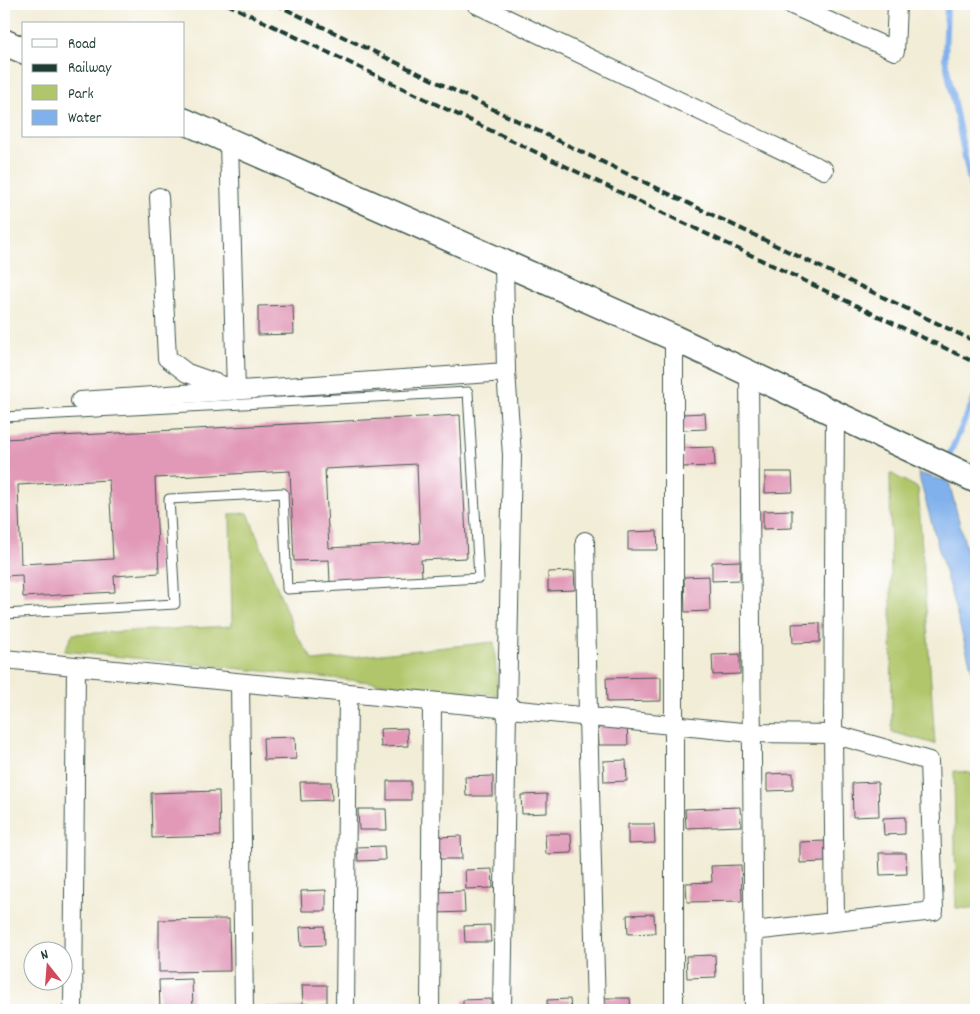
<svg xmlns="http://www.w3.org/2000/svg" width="980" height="1014" viewBox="0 0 980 1014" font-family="Dekko,sans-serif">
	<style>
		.green { fill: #b1c66a; stroke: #68824f }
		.water { fill: #81b1ec; stroke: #507790 }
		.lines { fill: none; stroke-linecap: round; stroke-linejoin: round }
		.stream { stroke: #81b1ec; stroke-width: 6 }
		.building { fill: #e199b7; fill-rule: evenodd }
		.lane-casing { stroke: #3f574c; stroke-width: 11 }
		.street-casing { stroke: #3f574c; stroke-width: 20 }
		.secondary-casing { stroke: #3f574c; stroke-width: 28 }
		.lane { stroke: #fff; stroke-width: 9 }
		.street { stroke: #fff; stroke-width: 18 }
		.secondary { stroke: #fff; stroke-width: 25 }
		.rail { stroke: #1f3d34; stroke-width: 4; stroke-dasharray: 8 4; stroke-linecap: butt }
	</style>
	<rect width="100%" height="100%" fill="#fff"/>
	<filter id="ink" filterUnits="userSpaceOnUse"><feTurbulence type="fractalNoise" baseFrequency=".02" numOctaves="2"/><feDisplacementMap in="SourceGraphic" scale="10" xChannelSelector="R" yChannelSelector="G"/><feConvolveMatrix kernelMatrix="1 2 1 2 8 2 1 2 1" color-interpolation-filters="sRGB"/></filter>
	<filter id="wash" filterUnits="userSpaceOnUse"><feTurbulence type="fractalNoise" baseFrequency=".0096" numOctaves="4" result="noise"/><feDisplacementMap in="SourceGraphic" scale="20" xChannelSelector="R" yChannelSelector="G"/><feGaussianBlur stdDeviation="1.12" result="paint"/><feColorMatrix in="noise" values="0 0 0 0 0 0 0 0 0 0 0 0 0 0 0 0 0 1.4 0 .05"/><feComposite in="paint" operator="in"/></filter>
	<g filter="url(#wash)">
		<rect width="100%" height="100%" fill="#f2edd7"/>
		<path class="green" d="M890,473L918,488L935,744L892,732Z
			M248,513L295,633L314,661L494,642L498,695L64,651L73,634L232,626L230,514Z
			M954,771L971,773L976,789V909L956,908Z"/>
		<path class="water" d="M918,473L949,482L976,587V685Z"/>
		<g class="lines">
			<path class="stream" d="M947,4L945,58L976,212
				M947,460L976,395"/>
		</g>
		<g id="blocks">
			<path class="building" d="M293,305L294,334L258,335V306Z
				M4,373H5L6,409H4Z
				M705,413L706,429L683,430V414Z
				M460,415L467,558L421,560L422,577L330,582L329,560L294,561L290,471L155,478L159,573L114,576L115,592L23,597L22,575L4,576V439ZM417,464L420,543L329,548L325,469ZM109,480L113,559L21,564L18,485Z
				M714,447L715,466L683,467V448Z
				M765,472H792L793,492L765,493Z
				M792,510V528L763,529V511Z
				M657,531L658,550H628V532Z
				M740,561V580L712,581V562Z
				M574,571L575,590L548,591V572Z
				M709,576L710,611L685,612L684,577Z
				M820,623V642L793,643L792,624Z
				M740,654V674L713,675L712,655Z
				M661,677V701L607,702L606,678Z
				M627,724L628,745H599L598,725Z
				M407,728L408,746L381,747L380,729Z
				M295,737L296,759L264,760L263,738Z
				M626,760L627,781L604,782L603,761Z
				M793,773V790L767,791V774Z
				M493,776V796H466L465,777Z
				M387,781H411V800H387Z
				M300,782H331L332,800L301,801Z
				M878,782L879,816L853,817L852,783Z
				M219,791L220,836L152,838L151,793Z
				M547,794V813L522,814L521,795Z
				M740,807L741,826L686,828L685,809Z
				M358,809H386L387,830H359Z
				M905,817V834L884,835L883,818Z
				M628,824H654L655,843L628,844Z
				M545,834H571L572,853L546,854Z
				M461,836L462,859H437V837Z
				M825,841V862L800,863V842Z
				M384,846L385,860L358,861L357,847Z
				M879,853H906L907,874L880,875Z
				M741,865L742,901L687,902L686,883L712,882L711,866Z
				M492,869L493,888L466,889L465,870Z
				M326,890V911H302L301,891Z
				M464,891L465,912L437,913V892Z
				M654,914L655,933L628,934L627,915Z
				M229,919L230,971L159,972V920Z
				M490,925L491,942H465L464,926Z
				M324,926L325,945L301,946L300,927Z
				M715,955L716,977L687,978L686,956Z
				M192,979L193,1010H160L159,980Z
				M302,985H327V1003L303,1004Z
				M603,998H630L631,1010H604Z
				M491,999V1010H463V1000Z
				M570,999L571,1010H547V1000Z
				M303,1007V1010H266V1008Z"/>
		</g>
	</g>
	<g filter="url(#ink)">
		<use href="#blocks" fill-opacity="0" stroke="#3f574c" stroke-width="1"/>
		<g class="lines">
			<defs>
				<path id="lane" d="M4,417L468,392L479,578L287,589L283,493L169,499L175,604L4,614"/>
				<path id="street" d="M476,4L824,170
					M790,4L895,51L897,4
					M229,142L236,391
					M159,197L167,358L187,373L230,388
					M674,338V1010
					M749,373L754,1010
					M80,401L506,372
					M835,413L833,734L835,921
					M585,541L588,717L596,1010
					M4,659L752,733L833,734L929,761L934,911L753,931
					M240,683L244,1010
					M73,1010L76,666
					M345,1010L348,693
					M430,1010L432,702
					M502,1010L507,709L512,455L506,372L504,264"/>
				<path id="secondary" d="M4,42L24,51
					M184,121L674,338L976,480"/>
			</defs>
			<use href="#lane" class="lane-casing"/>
			<use href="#street" class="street-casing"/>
			<use href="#secondary" class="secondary-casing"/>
			<use href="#lane" class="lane"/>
			<use href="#street" class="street"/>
			<use href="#secondary" class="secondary"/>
			<path class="rail" d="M227,4L976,363
				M275,4L976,342"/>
		</g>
	</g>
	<rect width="980" height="1014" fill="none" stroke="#fff" stroke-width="20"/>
	<rect x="22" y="22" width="162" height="115" fill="#ffffff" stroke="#a5b1ae"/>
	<rect x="32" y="39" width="25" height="8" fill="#ffffff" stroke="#a5b1ae"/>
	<text x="68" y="48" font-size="15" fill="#1f3d34">Road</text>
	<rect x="32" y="64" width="25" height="8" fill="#1f3d34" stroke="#a5b1ae"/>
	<text x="68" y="72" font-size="15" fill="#1f3d34">Railway</text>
	<rect x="32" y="85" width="25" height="15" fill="#b1c66a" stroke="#a5b1ae"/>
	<text x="68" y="98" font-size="15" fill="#1f3d34">Park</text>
	<rect x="32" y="110" width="25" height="15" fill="#81b1ec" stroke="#a5b1ae"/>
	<text x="68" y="122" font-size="15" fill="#1f3d34">Water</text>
	<g transform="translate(48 966) rotate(343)"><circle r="24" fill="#ffffff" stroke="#a5b1ae"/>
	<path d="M0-4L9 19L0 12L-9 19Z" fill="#d1495b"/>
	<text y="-8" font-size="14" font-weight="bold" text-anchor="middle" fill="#1f3d34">N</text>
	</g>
</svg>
